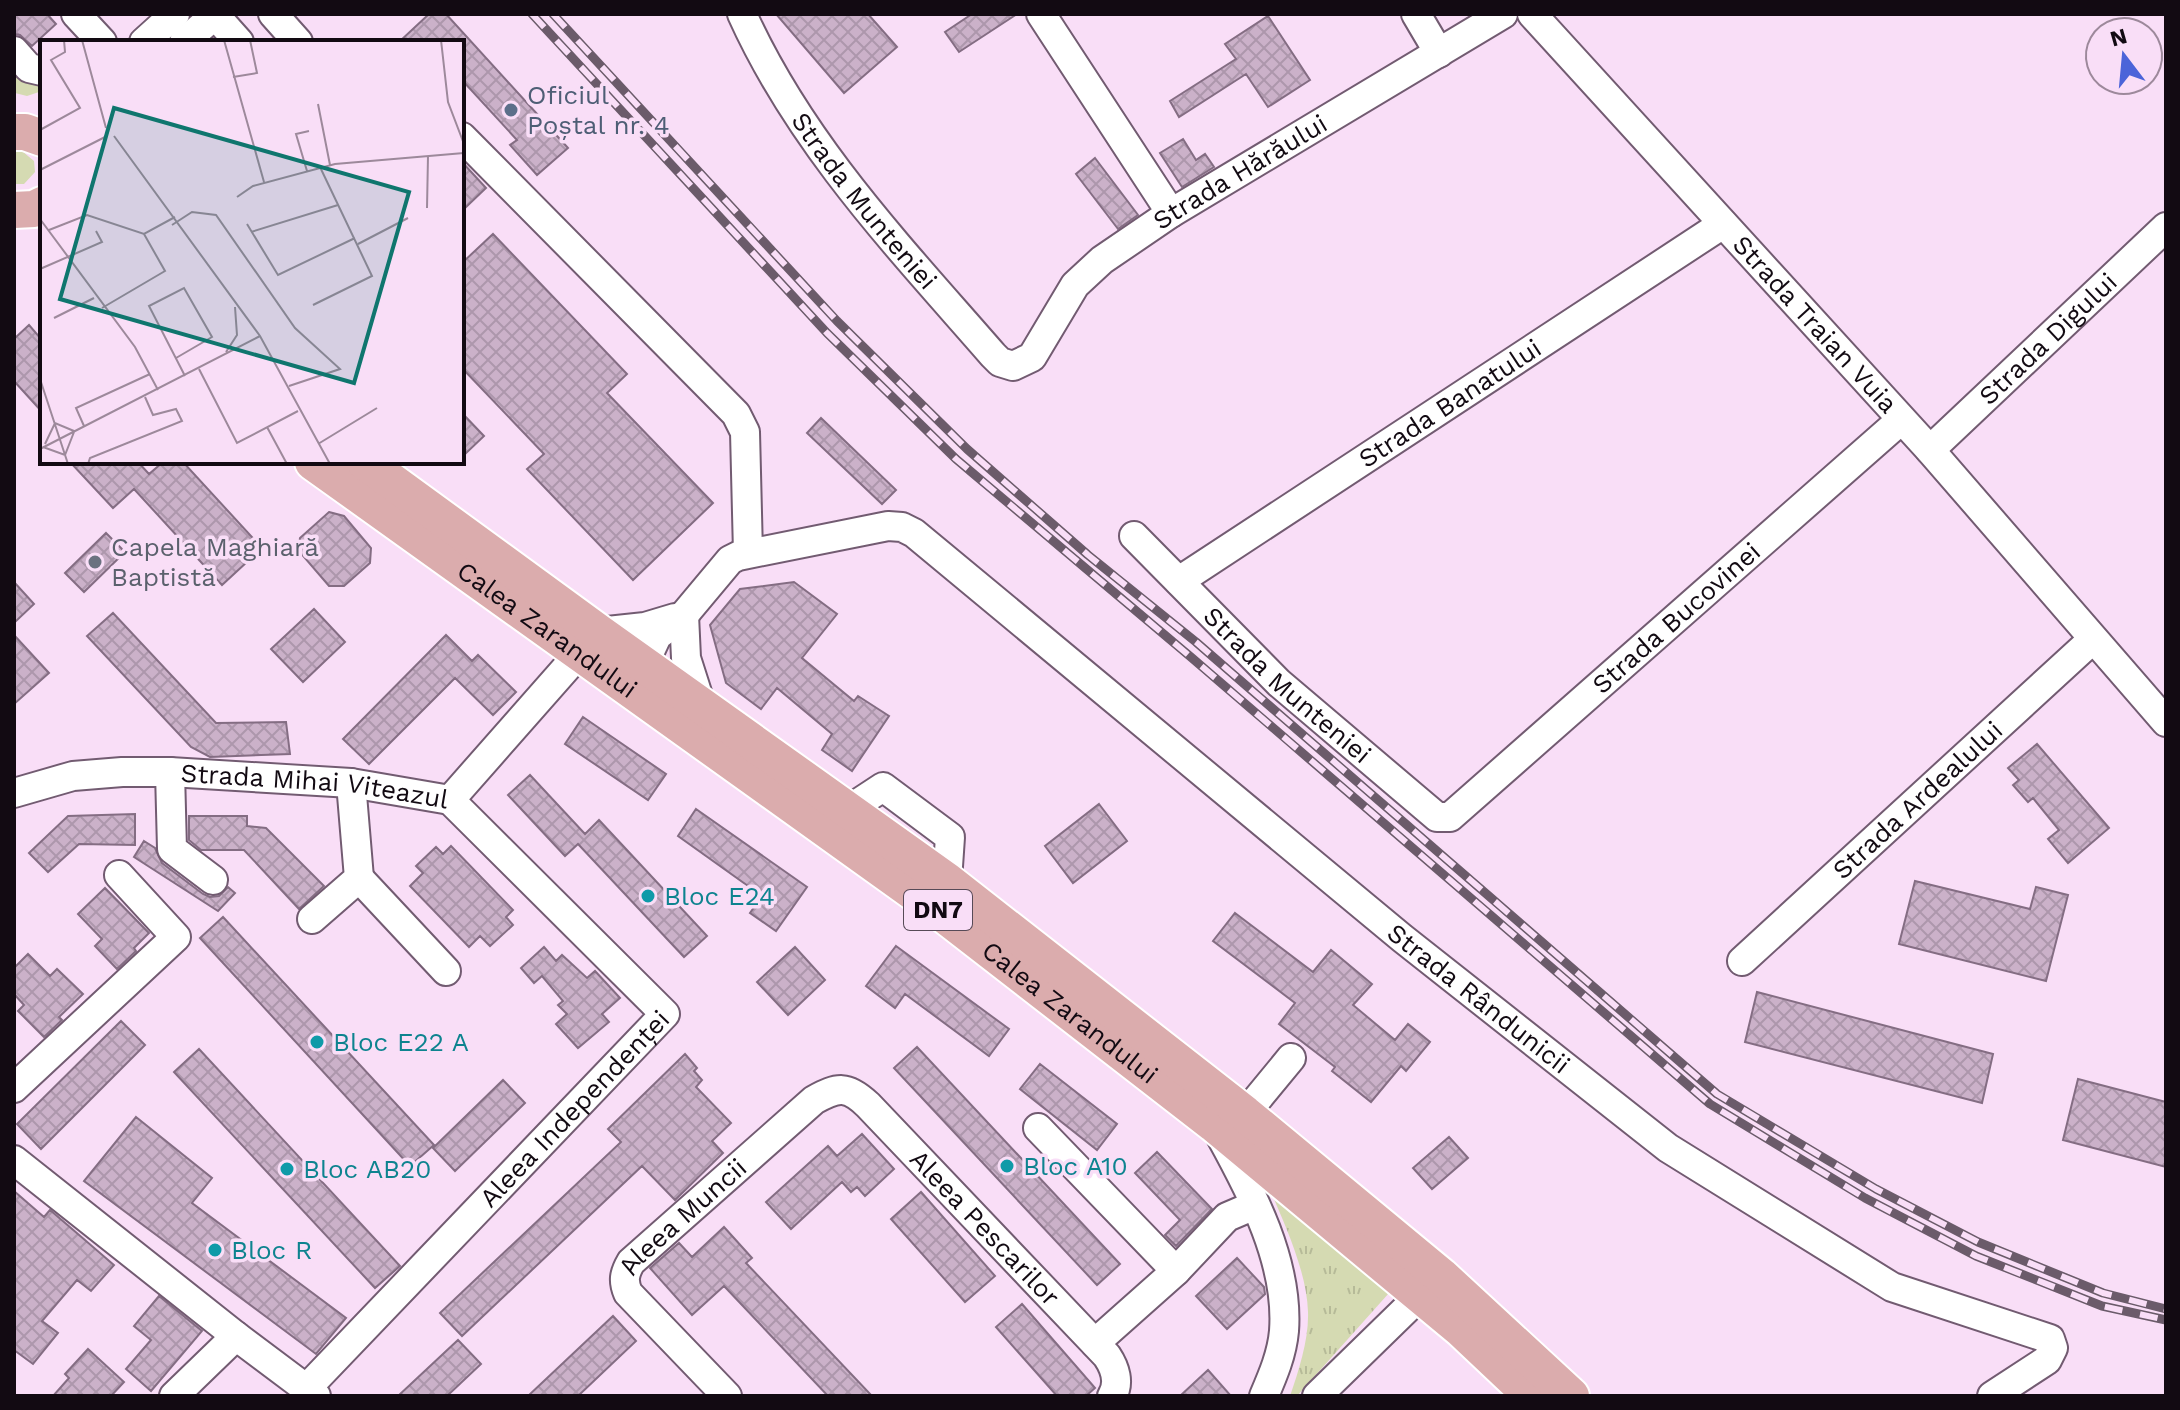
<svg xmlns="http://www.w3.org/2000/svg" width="2180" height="1410" viewBox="0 0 2180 1410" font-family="'Work Sans',sans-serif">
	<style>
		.grass { fill: #d5dab2 }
		.park { fill: url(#park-tufts) }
		.building { fill: url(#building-cross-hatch); stroke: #846d83; stroke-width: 2 }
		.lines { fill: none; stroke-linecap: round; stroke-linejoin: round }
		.minor-casing { stroke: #725b71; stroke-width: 32 }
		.major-casing { stroke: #fff; stroke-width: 40 }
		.minor { stroke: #fff; stroke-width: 28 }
		.major { stroke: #dbacad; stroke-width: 36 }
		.rail-casing { stroke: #6b5b6a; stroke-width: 9 }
		.rail { stroke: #f9def7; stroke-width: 6; stroke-dasharray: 18; stroke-linecap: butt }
		.service-dot { fill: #5c6f8a; stroke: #f9def7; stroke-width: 3 }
		.worship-dot { fill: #6b7280; stroke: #f9def7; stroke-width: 3 }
		.culture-dot { fill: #0f9aa8; stroke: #f9def7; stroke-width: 3 }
		.labels { text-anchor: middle; stroke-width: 7; stroke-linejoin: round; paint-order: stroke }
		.shield { fill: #f9def7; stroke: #574a57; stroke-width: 2 }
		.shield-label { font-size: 24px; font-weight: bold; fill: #120a12 }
		.service-label { font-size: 26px; fill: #4e5e75; stroke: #f9def7; text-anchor: start }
		.street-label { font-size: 26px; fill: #120a12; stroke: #f9def7 }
		.worship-label { font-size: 26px; fill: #5b616d; stroke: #f9def7; text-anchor: start }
		.culture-label { font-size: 26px; fill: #0d838f; stroke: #f9def7; text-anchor: start }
		.inset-road { fill: none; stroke: #9d899b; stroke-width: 2 }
		.view { fill: #0f766e; fill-opacity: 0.15; stroke: #0f766e; stroke-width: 4 }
		.inset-edge { fill: none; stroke: #120a12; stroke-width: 4 }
	</style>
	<defs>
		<pattern id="park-tufts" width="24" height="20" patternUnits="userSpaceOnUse" patternTransform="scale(2)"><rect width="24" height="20" fill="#d5dab2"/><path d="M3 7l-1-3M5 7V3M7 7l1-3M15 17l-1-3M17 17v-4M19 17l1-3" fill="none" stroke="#b6ba98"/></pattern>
		<pattern id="building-cross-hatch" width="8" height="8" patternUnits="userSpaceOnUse" patternTransform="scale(2)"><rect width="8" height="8" fill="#cbb1c9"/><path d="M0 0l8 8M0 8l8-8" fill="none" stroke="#ad97ac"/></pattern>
	</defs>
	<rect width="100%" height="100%" fill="#f9def7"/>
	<path class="grass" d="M14,72L26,83H42V91L27,96L15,93Z
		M22,151L34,161L35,172L24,184H14V152Z"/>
	<path class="park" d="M1267,1183L1389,1293L1297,1396H1290C1299,1370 1309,1339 1308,1312C1307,1271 1283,1220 1267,1183Z"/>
	<path class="building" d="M14,14H47L56,24L32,46L20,35L14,34Z
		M429,14H446L568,148L537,175L510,145L517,140L462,80V42H399Z
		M776,14H868L897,47L844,93Z
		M972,14H1017L959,52L945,32Z
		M1268,16L1310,80L1268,107L1246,74L1179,117L1170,101L1236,59L1225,44Z
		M1183,139L1196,160L1205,154L1214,167L1182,187L1160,153Z
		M1095,158L1138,215L1118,229L1076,174Z
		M462,162L486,188L462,211Z
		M493,234L627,374L607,393L713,503L633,580L527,469L544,454L462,368V263Z
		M29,325L42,340V412L14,381V339Z
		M462,413L484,436L462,457Z
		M821,418L896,490L882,504L807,433Z
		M70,462H138L149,474L163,462H183L262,548L222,585L134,489L113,508Z
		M329,512L344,516L371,548L370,563L344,586H329L298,550L300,538Z
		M106,533L125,552L84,592L65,573Z
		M14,582L34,604L14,623Z
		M794,582L837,614L802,658L854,701L858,696L889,716L852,771L822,750L832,734L777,688L761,709L726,683L710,625L740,589Z
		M314,609L345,642L303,682L271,649Z
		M113,613L216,723L286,722L290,754L210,757L191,747L87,636Z
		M14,635L49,673L14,704Z
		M446,635L472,661L478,655L516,692L493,715L455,678L369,764L343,739Z
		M583,717L666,774L648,800L565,744Z
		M2037,744L2109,828L2068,863L2048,839L2059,830L2033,798L2028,802L2013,785L2019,780L2008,768Z
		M530,775L585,834L599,820L707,936L684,957L578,844L565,856L508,795Z
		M1099,804L1127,841L1073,883L1045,846Z
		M696,809L807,887L776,931L750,913L762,896L678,836Z
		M135,814V845L79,844L48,872L29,853L68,816Z
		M189,816H247V826L266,828L324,886L299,909L244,850H201L189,840Z
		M144,841L155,848L162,863L203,894L210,897L219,896L228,887L235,893L218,911L134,857Z
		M451,846L513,910L506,917L513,925L490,946L480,936L469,947L410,886L423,873L416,866L436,847L443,854Z
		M1915,881L2030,909L2036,887L2068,895L2046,981L1899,944Z
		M105,888L149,933L134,948L136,951L117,969L95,946L102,939L78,914Z
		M1235,913L1313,972L1331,950L1372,984L1353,1005L1395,1040L1408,1024L1430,1042L1406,1071L1401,1066L1371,1102L1332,1071L1335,1067L1279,1024L1295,1003L1213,941Z
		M223,917L434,1145L410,1166L200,938Z
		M896,946L1009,1029L989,1056L905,994L895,1008L866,986Z
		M544,947L556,961L562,955L587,978L595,971L620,998L602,1014L609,1022L578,1048L556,1024L567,1014L558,1005L563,1001L542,976L534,983L521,968Z
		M795,947L825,980L788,1015L757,982Z
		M28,954L50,976L57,969L83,994L59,1017L62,1020L44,1037L18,1011L24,1005L14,994V968Z
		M1757,992L1993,1054L1982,1103L1745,1042Z
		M121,1021L145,1045L41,1149L17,1124Z
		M917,1047L1120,1264L1097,1285L894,1068Z
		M199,1049L400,1266L375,1288L174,1072Z
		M685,1054L697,1068L694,1071L702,1080L696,1087L731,1123L712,1141L723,1153L675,1200L642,1166L462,1336L440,1313L621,1142L608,1129Z
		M1040,1064L1117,1124L1097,1150L1020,1089Z
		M2078,1079L2166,1102V1167L2063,1140Z
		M503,1080L525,1103L455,1171L433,1148Z
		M136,1117L212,1178L192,1203L346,1318L316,1354L84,1181Z
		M862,1134L894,1169L865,1196L857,1187L851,1192L842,1182L791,1229L766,1202L828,1146L837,1156Z
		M1449,1137L1468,1158L1432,1189L1413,1168Z
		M1157,1152L1212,1209L1176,1246L1165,1235L1180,1220L1135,1173Z
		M14,1191L44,1217L50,1210L114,1265L91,1291L77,1280L42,1321L58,1333L33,1364L14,1350Z
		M921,1192L995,1276L965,1302L891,1219Z
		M724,1227L752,1258L746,1263L872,1396H828L724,1286L692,1315L650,1268L679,1243L692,1257Z
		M1237,1258L1264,1287L1265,1294L1227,1329L1196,1296Z
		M159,1296L202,1331L151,1391L126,1369L151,1340L134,1326Z
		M1022,1304L1095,1388L1086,1396H1057L996,1327Z
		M613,1316L636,1341L578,1396H528Z
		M458,1340L481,1364L447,1396H398Z
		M88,1349L124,1382L111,1396H53L69,1378L65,1374Z
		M1208,1370L1231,1396H1180Z"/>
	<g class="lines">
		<defs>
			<g id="minor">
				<path d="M76,14L102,42"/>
				<path d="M214,14L239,42"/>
				<path d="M273,14L298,42"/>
				<path id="s1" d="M742,14C801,145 900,248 993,355L1000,362L1013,366L1032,357L1075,285L1102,260L1171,213L1503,14"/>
				<path d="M1041,14L1171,213"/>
				<path d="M1416,14L1439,53"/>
				<path id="s2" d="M1532,14L1930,450L2166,722"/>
				<path d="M144,42L175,14"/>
				<path d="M184,42L216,14"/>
				<path d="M14,51L29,68L42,71"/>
				<path d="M462,137L736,414L745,432L748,553"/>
				<path id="s3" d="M1930,450L2166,227"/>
				<path id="s4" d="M1134,536L1279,683L1437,817H1450L1901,420"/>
				<path id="s5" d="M1179,581L1723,224"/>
				<path d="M684,615L686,658L701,705"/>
				<path id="s6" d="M632,680L644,664L657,636L684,615L730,560L738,556L888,526L902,527L914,533L1402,938L1668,1148L1892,1287L2050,1339L2053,1348L2047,1360L1992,1396"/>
				<path d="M170,772L172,849L213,880"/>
				<path id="s7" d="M14,793L73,776L122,772H170L351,783L450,800L598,632L645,627L675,618"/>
				<path d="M848,810L883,787L950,837L947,881"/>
				<path d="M359,878L446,971"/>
				<path d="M312,919L359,878L351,783"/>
				<path id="s8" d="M1742,961L2092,640"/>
				<path d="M14,1088L176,937L119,875"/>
				<path d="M1245,1114L1291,1058"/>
				<path d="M1038,1128L1176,1271L1095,1343"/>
				<path d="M1220,1135C1252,1193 1289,1263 1284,1331C1282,1354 1273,1375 1264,1396"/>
				<path d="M14,1160L236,1336L316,1396"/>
				<path d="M1176,1271L1227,1217L1255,1205"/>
				<path id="s9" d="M306,1389L665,1014L450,800"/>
				<path d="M174,1396L236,1336"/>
				<path id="s10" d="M727,1396L628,1293C623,1281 624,1274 631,1262L814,1100C838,1087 847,1085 868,1105L1107,1356C1115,1368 1120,1383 1112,1396"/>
				<path d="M1317,1396L1434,1282"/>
			</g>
			<g id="major">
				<path d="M14,132H25L42,138"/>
				<path d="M14,210L34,209L42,205"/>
				<path id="s11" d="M313,462L929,903L1214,1124L1461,1329L1532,1396"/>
				<path d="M365,462L598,632L947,881L1245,1114L1441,1276L1571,1396"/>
			</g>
		</defs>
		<use href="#minor" class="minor-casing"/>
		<use href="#major" class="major-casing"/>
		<use href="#minor" class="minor"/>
		<use href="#major" class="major"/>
		<defs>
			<path id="rail" d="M532,14L827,333L956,459L1192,658L1710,1104L1865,1198L1976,1256L2102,1306L2166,1320
				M553,14L837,321L967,449L1088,555L1196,642L1717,1094L1876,1189L1978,1242L2103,1293L2166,1309"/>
		</defs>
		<use href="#rail" class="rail-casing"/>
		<use href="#rail" class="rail"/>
	</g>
	<circle class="service-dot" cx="511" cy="110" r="8"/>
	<circle class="worship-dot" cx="95" cy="562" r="8"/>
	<g class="culture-dot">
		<circle cx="648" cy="896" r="8"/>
		<circle cx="317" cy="1042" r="8"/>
		<circle cx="1007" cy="1166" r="8"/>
		<circle cx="287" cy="1169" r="8"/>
		<circle cx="215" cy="1250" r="8"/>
	</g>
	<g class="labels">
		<rect class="shield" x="904" y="890" width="68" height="40" rx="6"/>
		<g class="shield-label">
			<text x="938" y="918">DN7</text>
		</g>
		<g class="service-label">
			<text x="527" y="104">Oficiul<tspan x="527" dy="30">Poștal nr. 4</tspan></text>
		</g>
		<g class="street-label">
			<text dy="9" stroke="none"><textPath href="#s1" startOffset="754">Strada Hărăului</textPath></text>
			<text dy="9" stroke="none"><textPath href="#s1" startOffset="224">Strada Munteniei</textPath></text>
			<text dy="9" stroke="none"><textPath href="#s2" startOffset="420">Strada Traian Vuia</textPath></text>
			<text dy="9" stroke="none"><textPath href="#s3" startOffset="162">Strada Digului</textPath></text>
			<text dy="9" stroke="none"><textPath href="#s5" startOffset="324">Strada Banatului</textPath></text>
			<text dy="9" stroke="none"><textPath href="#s4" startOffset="728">Strada Bucovinei</textPath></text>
			<text dy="9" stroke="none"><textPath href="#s11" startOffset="288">Calea Zarandului</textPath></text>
			<text dy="9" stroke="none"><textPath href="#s4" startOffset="214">Strada Munteniei</textPath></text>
			<text dy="9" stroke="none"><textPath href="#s7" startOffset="304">Strada Mihai Viteazul</textPath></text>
			<text dy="9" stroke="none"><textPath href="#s8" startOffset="238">Strada Ardealului</textPath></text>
			<text dy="9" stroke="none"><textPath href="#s6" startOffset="1078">Strada Rândunicii</textPath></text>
			<text dy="9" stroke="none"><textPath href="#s11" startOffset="936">Calea Zarandului</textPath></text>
			<text dy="9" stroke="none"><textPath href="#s9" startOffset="388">Aleea Independenței</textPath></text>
			<text dy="9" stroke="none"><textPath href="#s10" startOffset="244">Aleea Muncii</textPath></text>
			<text dy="9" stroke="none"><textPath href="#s10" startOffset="650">Aleea Pescarilor</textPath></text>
		</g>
		<g class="worship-label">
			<text x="111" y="556">Capela Maghiară<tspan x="111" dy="30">Baptistă</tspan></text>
		</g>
		<g class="culture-label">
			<text x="664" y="905">Bloc E24</text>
			<text x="333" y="1051">Bloc E22 A</text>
			<text x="1023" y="1175">Bloc A10</text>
			<text x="303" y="1178">Bloc AB20</text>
			<text x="231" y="1259">Bloc R</text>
		</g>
	</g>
	<g transform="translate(40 40)">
		<rect width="424" height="424" fill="#f9def7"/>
		<path class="inset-road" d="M42,0L66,88M184,0L224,142M401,0L408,62L424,104M193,37L217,33L210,0M278,64L290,125M0,90L40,68L11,20L25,12L24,0M74,96L220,296L290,424M0,130L67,96M267,131L256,94L269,91M197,157L213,146L295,124L424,113M387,168L388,116M0,179L95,307L118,350M207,184L238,235L315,198M132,185L152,172L176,175L255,288L300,329L249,346M9,190L47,175L104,194L135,177M211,192L298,165M318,204L368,178M0,229L62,202L56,191M273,265L332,236L280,127M62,268L125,231L104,194M14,278L54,258M186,312L197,295L195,267M136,318L172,297L144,248L109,266L145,336M159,329L197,403L258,371M0,339L28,424M44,386L36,368L110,334M227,387L247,424M5,404L15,383L34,391M278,404L337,368M3,407L25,415L34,392M0,409L220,296M48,424L50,418L142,381L136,369L113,375L105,357"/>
		<path class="view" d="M74,68L369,152L314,343L20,259Z"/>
		<rect width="424" height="424" class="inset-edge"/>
	</g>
	<rect width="2180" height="1410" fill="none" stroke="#120a12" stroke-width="32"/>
	<g transform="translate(2124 56) rotate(344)"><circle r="38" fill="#f9def7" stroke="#9d899b" stroke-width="2"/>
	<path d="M0-6L14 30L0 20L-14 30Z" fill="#4b64d9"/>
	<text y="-12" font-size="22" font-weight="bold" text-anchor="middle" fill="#120a12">N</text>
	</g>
</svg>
